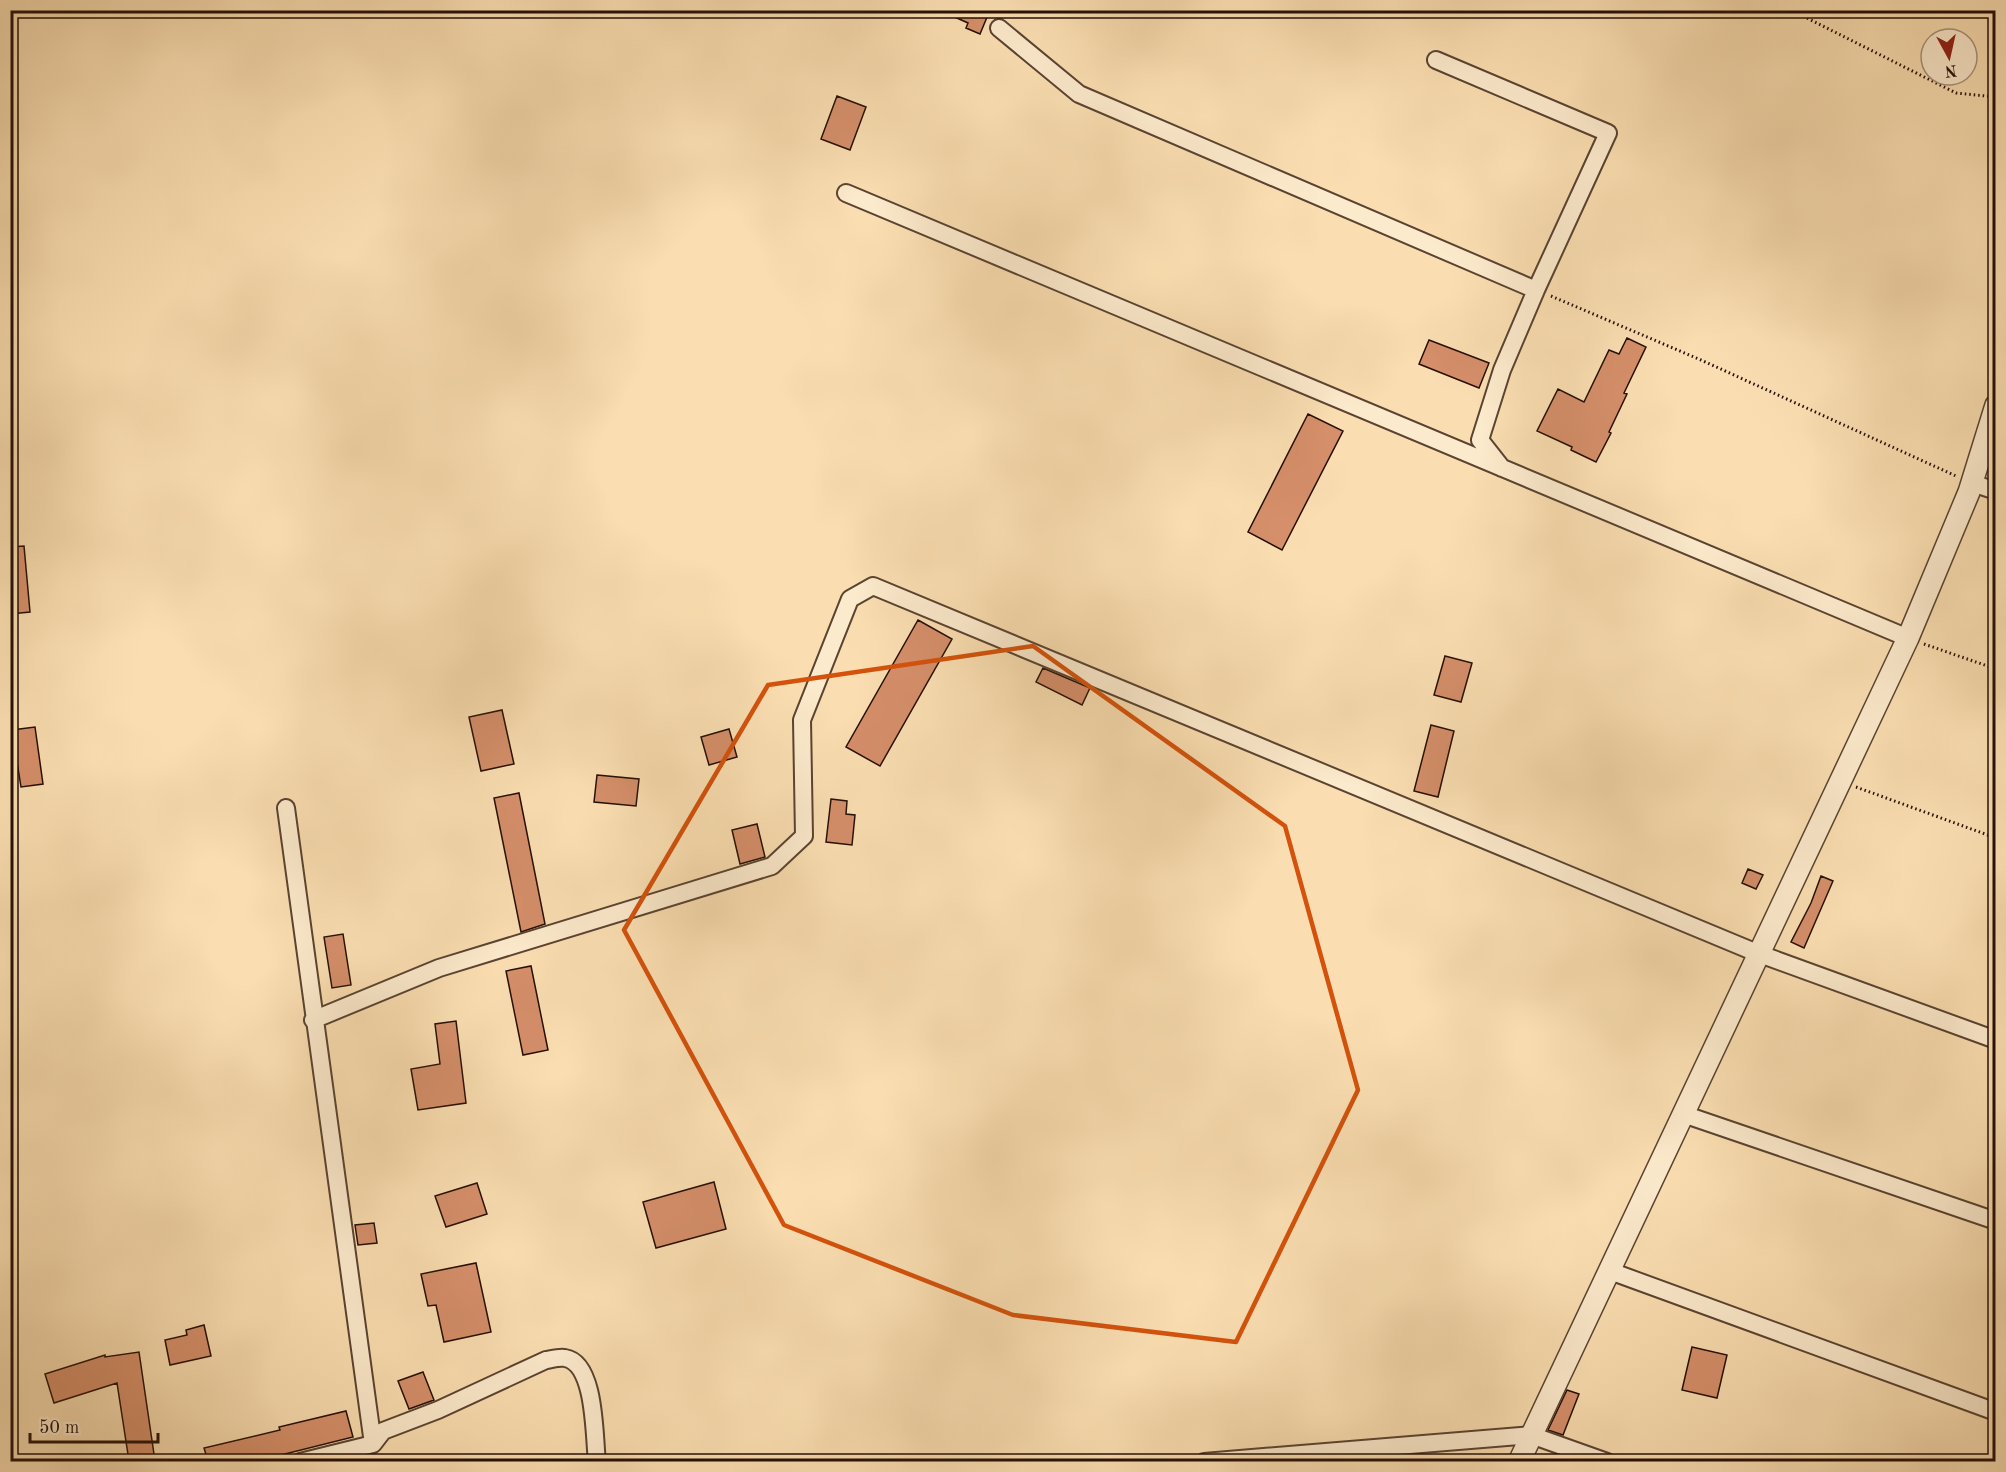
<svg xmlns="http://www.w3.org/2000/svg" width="2006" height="1472" viewBox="0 0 2006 1472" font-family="'Old Standard TT',serif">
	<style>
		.building { fill: #d58f6a; stroke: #250f06; stroke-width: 1.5 }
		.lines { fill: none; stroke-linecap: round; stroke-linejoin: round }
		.minor-casing { stroke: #5a4331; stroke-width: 20 }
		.tertiary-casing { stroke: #5a4331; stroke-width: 24 }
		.path { stroke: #250f06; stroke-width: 3; stroke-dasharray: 1.5 3; stroke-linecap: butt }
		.minor { stroke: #fceacc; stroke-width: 16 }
		.tertiary { stroke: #fceacc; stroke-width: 21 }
		.marked { fill: none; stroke: #d4520b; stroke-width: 4.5; stroke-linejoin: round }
	</style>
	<rect width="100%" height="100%" fill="#fadeb1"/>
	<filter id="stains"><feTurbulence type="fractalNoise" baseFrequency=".00333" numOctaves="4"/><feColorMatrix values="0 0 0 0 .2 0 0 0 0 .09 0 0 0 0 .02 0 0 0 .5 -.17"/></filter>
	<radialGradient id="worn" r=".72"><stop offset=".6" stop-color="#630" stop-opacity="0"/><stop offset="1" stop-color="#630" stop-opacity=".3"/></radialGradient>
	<path class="building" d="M939,10H990L980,34L966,28L968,23Z
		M837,96L866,107L850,150L821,139Z
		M1627,338L1646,347L1624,393L1627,394L1609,432L1611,433L1596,462L1571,450L1572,447L1537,431L1558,389L1584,402L1609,350L1619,354Z
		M1429,340L1489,363L1479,388L1419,364Z
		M1308,414L1343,431L1282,550L1248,532Z
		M24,546L30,612L10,614V547Z
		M918,620L952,639L880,766L846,747Z
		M1445,656L1472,663L1461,702L1434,695Z
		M1043,668L1090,688L1082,705L1036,682Z
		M502,710L514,764L481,771L469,717Z
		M1431,725L1454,731L1438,797L1414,791Z
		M35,727L43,784L21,787L12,730Z
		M729,729L737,757L709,765L701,737Z
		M597,775L639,779L636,806L594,802Z
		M519,793L545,924L521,932L494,798Z
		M831,799L847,801L846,814L855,815L852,845L826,842Z
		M757,824L765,857L740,864L732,830Z
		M1748,869L1763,875L1756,889L1742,883Z
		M1821,876L1833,881L1804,948L1791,942L1811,903Z
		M343,934L351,985L332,988L324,937Z
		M531,966L548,1050L523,1055L506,971Z
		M456,1021L466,1103L418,1110L411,1069L440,1064L435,1024Z
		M714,1182L726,1229L656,1248L643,1202Z
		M477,1183L487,1214L446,1227L435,1196Z
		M374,1223L377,1243L358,1245L355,1225Z
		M476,1263L491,1332L444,1342L436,1305L428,1306L421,1274Z
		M204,1325L211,1356L170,1365L165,1340L187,1335L186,1330Z
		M1692,1347L1727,1355L1717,1398L1682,1390Z
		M139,1352L155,1461H129L117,1383L54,1403L45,1374L105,1355V1357Z
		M423,1372L434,1400L409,1409L398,1381Z
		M1567,1390L1579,1394L1563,1435L1548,1430Z
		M346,1411L353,1437L257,1461H208L204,1448L280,1430L279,1427Z"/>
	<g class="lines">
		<defs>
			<path id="minor" d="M999,28L1079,94L1536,290L1502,370L1480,440L1502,468
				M1436,60L1608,133L1536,290
				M846,193L1908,638
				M1972,483L1996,491
				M286,808L373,1444
				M313,1020L439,968L772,866L804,836L802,720L850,599L873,586L1757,953L1996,1040
				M1683,1114L1996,1221
				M1610,1271L1996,1412
				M300,1462L373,1444L383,1431L438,1410L546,1360C552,1359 560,1357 565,1358C596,1363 594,1437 597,1462
				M1204,1462L1531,1435L1607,1462"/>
			<path id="tertiary" d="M1519,1462L1908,638L1969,492L1996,405"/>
		</defs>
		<use href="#minor" class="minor-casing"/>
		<use href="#tertiary" class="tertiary-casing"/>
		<path class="path" d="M1791,10L1956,93L1996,97
			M1551,296L1701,360L1956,476
			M1924,644L1996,669
			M1856,787L1996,838"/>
		<use href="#minor" class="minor"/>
		<use href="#tertiary" class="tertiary"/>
	</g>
	<path class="marked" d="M1033,646L1285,826L1358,1090L1236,1342L1013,1315L784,1225L624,930L768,685Z"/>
	<rect width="2006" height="1472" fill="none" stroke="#fadeb1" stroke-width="36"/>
	<rect x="12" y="12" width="1982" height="1448" fill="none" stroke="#250f06" stroke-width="3"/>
	<rect x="18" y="18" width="1970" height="1436" fill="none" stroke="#250f06" stroke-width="1.5"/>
	<g transform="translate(1949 57) rotate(172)"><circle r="28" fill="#fceacc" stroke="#a6927d" stroke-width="1.5"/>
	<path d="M0-4.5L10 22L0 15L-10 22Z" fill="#8f2418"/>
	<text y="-9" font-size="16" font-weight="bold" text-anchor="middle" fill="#250f06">N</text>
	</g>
	<path d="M30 1433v9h128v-9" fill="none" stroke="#250f06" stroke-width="3"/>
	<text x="39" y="1433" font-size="18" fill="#250f06" stroke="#fceacc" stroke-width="4.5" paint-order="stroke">50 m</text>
	<rect width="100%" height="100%" filter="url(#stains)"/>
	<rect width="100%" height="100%" fill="url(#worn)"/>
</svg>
